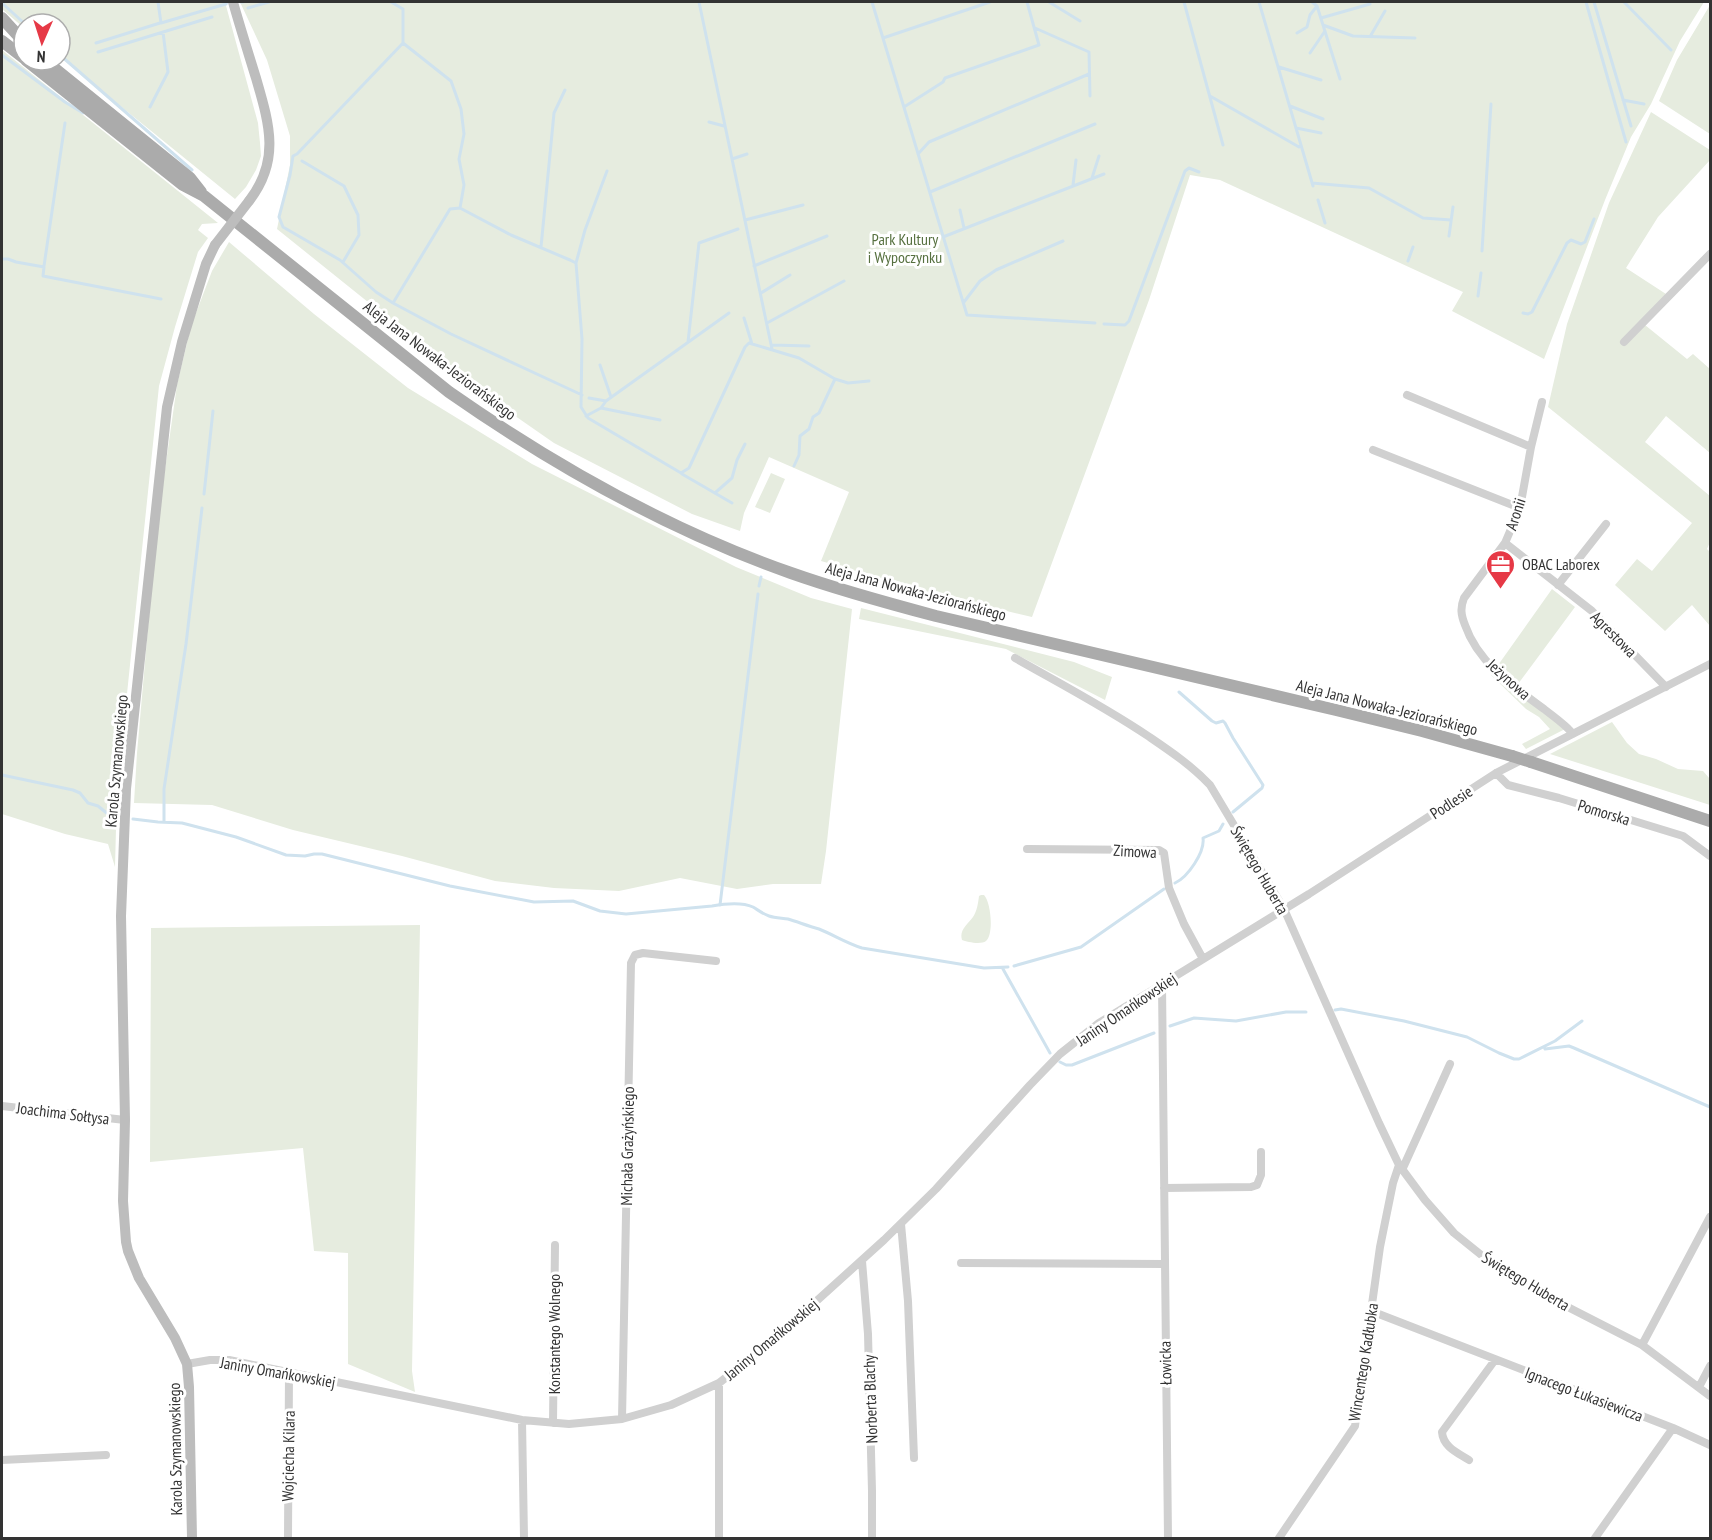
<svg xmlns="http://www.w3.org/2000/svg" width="1712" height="1540" viewBox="0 0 1712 1540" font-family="'PT Sans Narrow',sans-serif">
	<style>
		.green { fill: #e6ecdf }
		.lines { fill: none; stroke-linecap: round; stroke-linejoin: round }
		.stream { stroke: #cfe2ee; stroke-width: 3 }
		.street { stroke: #d0d0d0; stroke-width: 8 }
		.secondary { stroke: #bdbdbd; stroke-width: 10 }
		.primary { stroke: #ababab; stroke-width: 12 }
		.secondary-bridge { stroke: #bdbdbd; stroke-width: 10 }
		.primary-bridge { stroke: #ababab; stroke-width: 12 }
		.labels { text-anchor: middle; stroke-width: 6; stroke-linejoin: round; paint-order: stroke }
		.park-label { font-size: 16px; fill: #56703f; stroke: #fff }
		.street-label { font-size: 16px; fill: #333; stroke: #fff }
		.poi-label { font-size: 16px; fill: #333; stroke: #fff; text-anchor: start }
	</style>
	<rect width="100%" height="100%" fill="#fff"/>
	<path class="green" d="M2,2H225L258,123L260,143L261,156L256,170L246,187L235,199L60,57V24H24V28L2,9Z
		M240,2H1704L1680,41L1651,104L1631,137L1605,200L1544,359L1452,311L1463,292L1220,180L1190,175L1149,300L1032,617L932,593L821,561L849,492L769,457L744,513L740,531L692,514L554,443L475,388L277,229L290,165V136L267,60Z
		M1710,5V134L1659,101L1677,60Z
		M2,50L218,223L202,224L198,230L208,238L198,252L175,327L159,386L117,790L115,867L108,844L65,834L2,814Z
		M1651,112L1710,150V160L1658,217L1626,268L1666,294L1645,325L1687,359L1693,354L1710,369V453L1666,416L1645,442L1710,496V542L1707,549L1710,552V626L1692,605L1665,631L1615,585L1637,559L1652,571L1692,523L1548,407L1567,324L1609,203Z
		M229,242L314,314L408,388L532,464L736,567L811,598L852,609L826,851L821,884H773L737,889L680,878L619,891L554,888L495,881L402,856L293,830L212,805L134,803L137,753L157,526L177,385L191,326L212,271Z
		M771,473L785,479L770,513L755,507Z
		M1552,589L1575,607L1518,684L1571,726L1526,749L1522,744L1550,729L1539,717L1526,709L1491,675Z
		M861,608L1074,662L1112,677L1105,700L1006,649L859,619Z
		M1612,722L1627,743L1639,754L1656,759L1678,769L1703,771L1710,779V805L1550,754Z
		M981,895H984C991,902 994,935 986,941C981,945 967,942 962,940C959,930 967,925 973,917C977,911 978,904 979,896Z
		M420,925L412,1371L415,1392L348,1364V1253L314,1251L303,1148L150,1162L151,928Z"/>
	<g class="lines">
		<path class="stream" d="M158,2L161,23L226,4L227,2
			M241,2H243
			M391,2L403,9V43L297,154L293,156L290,175L279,217L283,227L340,260L376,292L393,303L451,334L582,395
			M699,2L772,349
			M872,2L967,315L1095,323
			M1049,2L1080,21
			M1184,2L1223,145
			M1259,2L1313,186
			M1312,2L1317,6L1340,79
			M1586,2L1626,142
			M1594,2L1631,126
			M1624,2L1671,50
			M2,3L25,24
			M248,8L269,2
			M1321,18L1370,4
			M1323,25L1353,36L1415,38
			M1035,28L1089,52L1090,96
			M1297,33L1307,27L1310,15L1317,6
			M1371,35L1385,11
			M883,38L990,2
			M96,43L160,23
			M403,43L451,81L461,109L464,134L459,159L464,185L460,208
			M98,52L212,17
			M1310,53L1325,31
			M2,55L65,102L83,113
			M60,55L192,170
			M1279,67L1321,80
			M1210,96L1299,147L1301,146
			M1623,100L1644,104
			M1290,106L1323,119
			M150,107L168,72L163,32
			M904,107L943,82L945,78L1039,45L1027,2
			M709,122L724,126
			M1296,128L1321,133
			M918,154L929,142L1089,74
			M732,159L747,154
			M302,161L344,186L358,215L359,235L343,262
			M1092,178L1099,156
			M1312,183L1369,188L1423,218L1451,220
			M1073,185L1076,160
			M930,192L1095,124
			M1318,200L1325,223
			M960,210L964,228
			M745,220L803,205
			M1449,236L1453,207
			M943,237L1104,174
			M541,247L554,113L565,90
			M1482,251L1491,104
			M2,259H8L16,262L44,267L43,276L161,299
			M1408,261L1413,247
			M576,263L585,230L607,171
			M44,266L65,123
			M754,266L827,236
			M761,293L790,275
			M1478,296L1481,273
			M964,302L980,281L996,270L1063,241
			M393,303L450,209L460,208L511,235L570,260L576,263L582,339L581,407L588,418L681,473L689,468L745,347L749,343L799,358L835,379L848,383L869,381
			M1523,313L1528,314L1532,312L1567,243L1571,240L1581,244L1585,242L1594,219
			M744,318L752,344
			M767,323L844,281
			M1104,324L1125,325L1129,321L1185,171L1189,168L1199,172
			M688,342L699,243L738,229
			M772,345L809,346
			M600,365L611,397
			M589,398L606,401
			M601,408L660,420
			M586,416L601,408L606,401L729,313
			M794,466L799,455L800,436L809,429L813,417L819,413L835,379
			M682,474L732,503
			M716,492L732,478L737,460L745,444
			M204,494L213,411
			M759,586L761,577
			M1179,692L1212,721L1216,723L1223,721L1225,723L1233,738L1263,785L1262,788L1233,812
			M2,775L73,790L80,793L88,803L98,806L109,815L114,816
			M133,819L158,822L182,823L236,837L286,855L305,856L314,854H322L450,886L534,902L573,901L600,911L626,914L712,906C723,904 742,902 753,907C758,910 763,914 769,916C775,918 782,918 788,919C798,922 808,926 819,929C834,935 846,943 862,948L984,968L1008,967
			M164,822V789L186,644L202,508
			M1175,883C1188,877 1205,852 1203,838L1219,831L1223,824
			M720,905L758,594
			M1014,966L1081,947L1164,889
			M1003,969L1050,1053
			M1335,1010L1341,1009L1404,1021L1467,1037L1499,1053L1514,1059H1519L1555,1041L1582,1021
			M1170,1026L1194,1018L1236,1021L1286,1012H1306
			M1545,1049L1569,1046L1574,1048L1710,1107
			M1060,1062L1066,1065H1072L1154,1033"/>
		<path class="street" d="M1624,342L1710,254
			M1407,395L1531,447
			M1542,402L1531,447L1520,508L1505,543L1464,598C1460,608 1461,615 1465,625C1478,663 1514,687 1544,709C1554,717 1565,724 1573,734
			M1373,450L1520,508
			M1505,543L1592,611L1666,687
			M1558,585L1606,524
			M1015,658C1059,683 1105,707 1148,736C1170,751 1191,765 1210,785L1284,909L1379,1123L1399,1165L1425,1200L1454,1233L1485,1258L1522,1282L1556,1301L1642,1345L1710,1396
			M1496,773L1508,785L1559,798L1683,836L1710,856
			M1027,849L1159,850L1164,853L1169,888L1184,924L1203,959
			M1162,984L1168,1538
			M2,1106L125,1120
			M1402,1170L1450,1064
			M1164,1188L1251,1187L1257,1185L1261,1175V1152
			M901,1224L908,1301L914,1458
			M862,1261L868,1334L872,1491V1538
			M961,1263L1165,1264
			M1371,1311L1673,1428L1710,1445
			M1642,1345L1710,1217
			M187,1364L210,1360H229L522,1420L569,1424L622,1419L671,1405L719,1383L770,1343L884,1240L936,1189L1030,1085L1060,1054L1099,1023L1309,894L1496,773L1710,664
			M1699,1387L1710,1366
			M622,1419L631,963L635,955L643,953L716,961
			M522,1420L524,1538
			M553,1423L555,1245
			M2,1460L106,1455
			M1469,1460C1458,1453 1443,1447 1442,1432L1495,1360
			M288,1538L289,1373
			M719,1538V1383
			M1279,1538L1355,1426L1380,1247L1393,1183L1399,1165
			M1595,1538L1673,1428"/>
		<path class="secondary" d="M233,2C240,27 248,52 256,78C269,123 281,160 249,201
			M192,1538L189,1387L187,1364L175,1338L139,1278L128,1251L126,1242L123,1201L125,1120L121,916L126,789L167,407L182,342L206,264L215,245"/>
		<path class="primary" d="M2,18L24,42
			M2,41L24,58
			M26,60L183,185L204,196L449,392C555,466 668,530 791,573C839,590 887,603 936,616L1336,710L1422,731L1512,756
			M44,60L190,178L201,192
			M1531,762L1710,821"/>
		<path class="secondary-bridge" d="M215,245L249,201"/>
		<path class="primary-bridge" d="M1512,756L1531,762"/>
	</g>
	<defs>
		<symbol id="office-pin" viewBox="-11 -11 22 30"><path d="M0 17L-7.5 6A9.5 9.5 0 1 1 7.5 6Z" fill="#e63946" stroke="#fff"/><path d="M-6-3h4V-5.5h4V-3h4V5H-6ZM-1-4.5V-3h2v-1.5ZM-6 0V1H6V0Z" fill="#fff"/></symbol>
	</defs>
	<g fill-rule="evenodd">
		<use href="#office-pin" x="1484" y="548" width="33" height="45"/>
	</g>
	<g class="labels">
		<g class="park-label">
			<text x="905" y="245">Park Kultury<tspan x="905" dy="18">i Wypoczynku</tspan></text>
		</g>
		<g class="street-label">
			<text transform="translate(440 360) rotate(37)" y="6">Aleja Jana Nowaka-Jeziorańskiego</text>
			<text transform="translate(1515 514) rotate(-72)" y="6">Aronii</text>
			<text transform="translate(916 591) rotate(15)" y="6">Aleja Jana Nowaka-Jeziorańskiego</text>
			<text transform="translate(1614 634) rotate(45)" y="6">Agrestowa</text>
			<text transform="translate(1509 679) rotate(42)" y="6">Jeżynowa</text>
			<text transform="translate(1387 707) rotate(14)" y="6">Aleja Jana Nowaka-Jeziorańskiego</text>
			<text transform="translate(116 761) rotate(-85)" y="6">Karola Szymanowskiego</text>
			<text transform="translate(1451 802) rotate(-33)" y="6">Podlesie</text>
			<text transform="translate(1604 812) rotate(17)" y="6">Pomorska</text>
			<text transform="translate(1135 851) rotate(3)" y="6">Zimowa</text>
			<text transform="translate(1260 870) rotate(60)" y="6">Świętego Huberta</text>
			<text transform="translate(1126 1009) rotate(-34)" y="6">Janiny Omańkowskiej</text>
			<text transform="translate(63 1113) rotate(7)" y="6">Joachima Sołtysa</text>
			<text transform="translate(627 1146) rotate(-89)" y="6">Michała Grażyńskiego</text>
			<text transform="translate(1526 1281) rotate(31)" y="6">Świętego Huberta</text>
			<text transform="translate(554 1334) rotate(-90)" y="6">Konstantego Wolnego</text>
			<text transform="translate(771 1339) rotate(-40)" y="6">Janiny Omańkowskiej</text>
			<text transform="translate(1363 1362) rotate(-81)" y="6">Wincentego Kadłubka</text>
			<text transform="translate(1165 1363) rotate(-91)" y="6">Łowicka</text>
			<text transform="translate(278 1372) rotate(10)" y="6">Janiny Omańkowskiej</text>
			<text transform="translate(1584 1394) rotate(21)" y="6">Ignacego Łukasiewicza</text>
			<text transform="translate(870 1399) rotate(-92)" y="6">Norberta Blachy</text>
			<text transform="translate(175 1449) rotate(-91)" y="6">Karola Szymanowskiego</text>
			<text transform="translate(288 1456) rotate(-89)" y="6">Wojciecha Kilara</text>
		</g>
		<g class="poi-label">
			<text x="1522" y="570">OBAC Laborex</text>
		</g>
	</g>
	<rect width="1712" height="1540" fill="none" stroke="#333333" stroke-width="6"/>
	<g transform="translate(42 42) rotate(183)"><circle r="28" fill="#ffffff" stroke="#adadad" stroke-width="1.5"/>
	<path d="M0-4.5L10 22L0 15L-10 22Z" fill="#e63946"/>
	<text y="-9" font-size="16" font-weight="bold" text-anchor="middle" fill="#333333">N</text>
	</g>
</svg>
